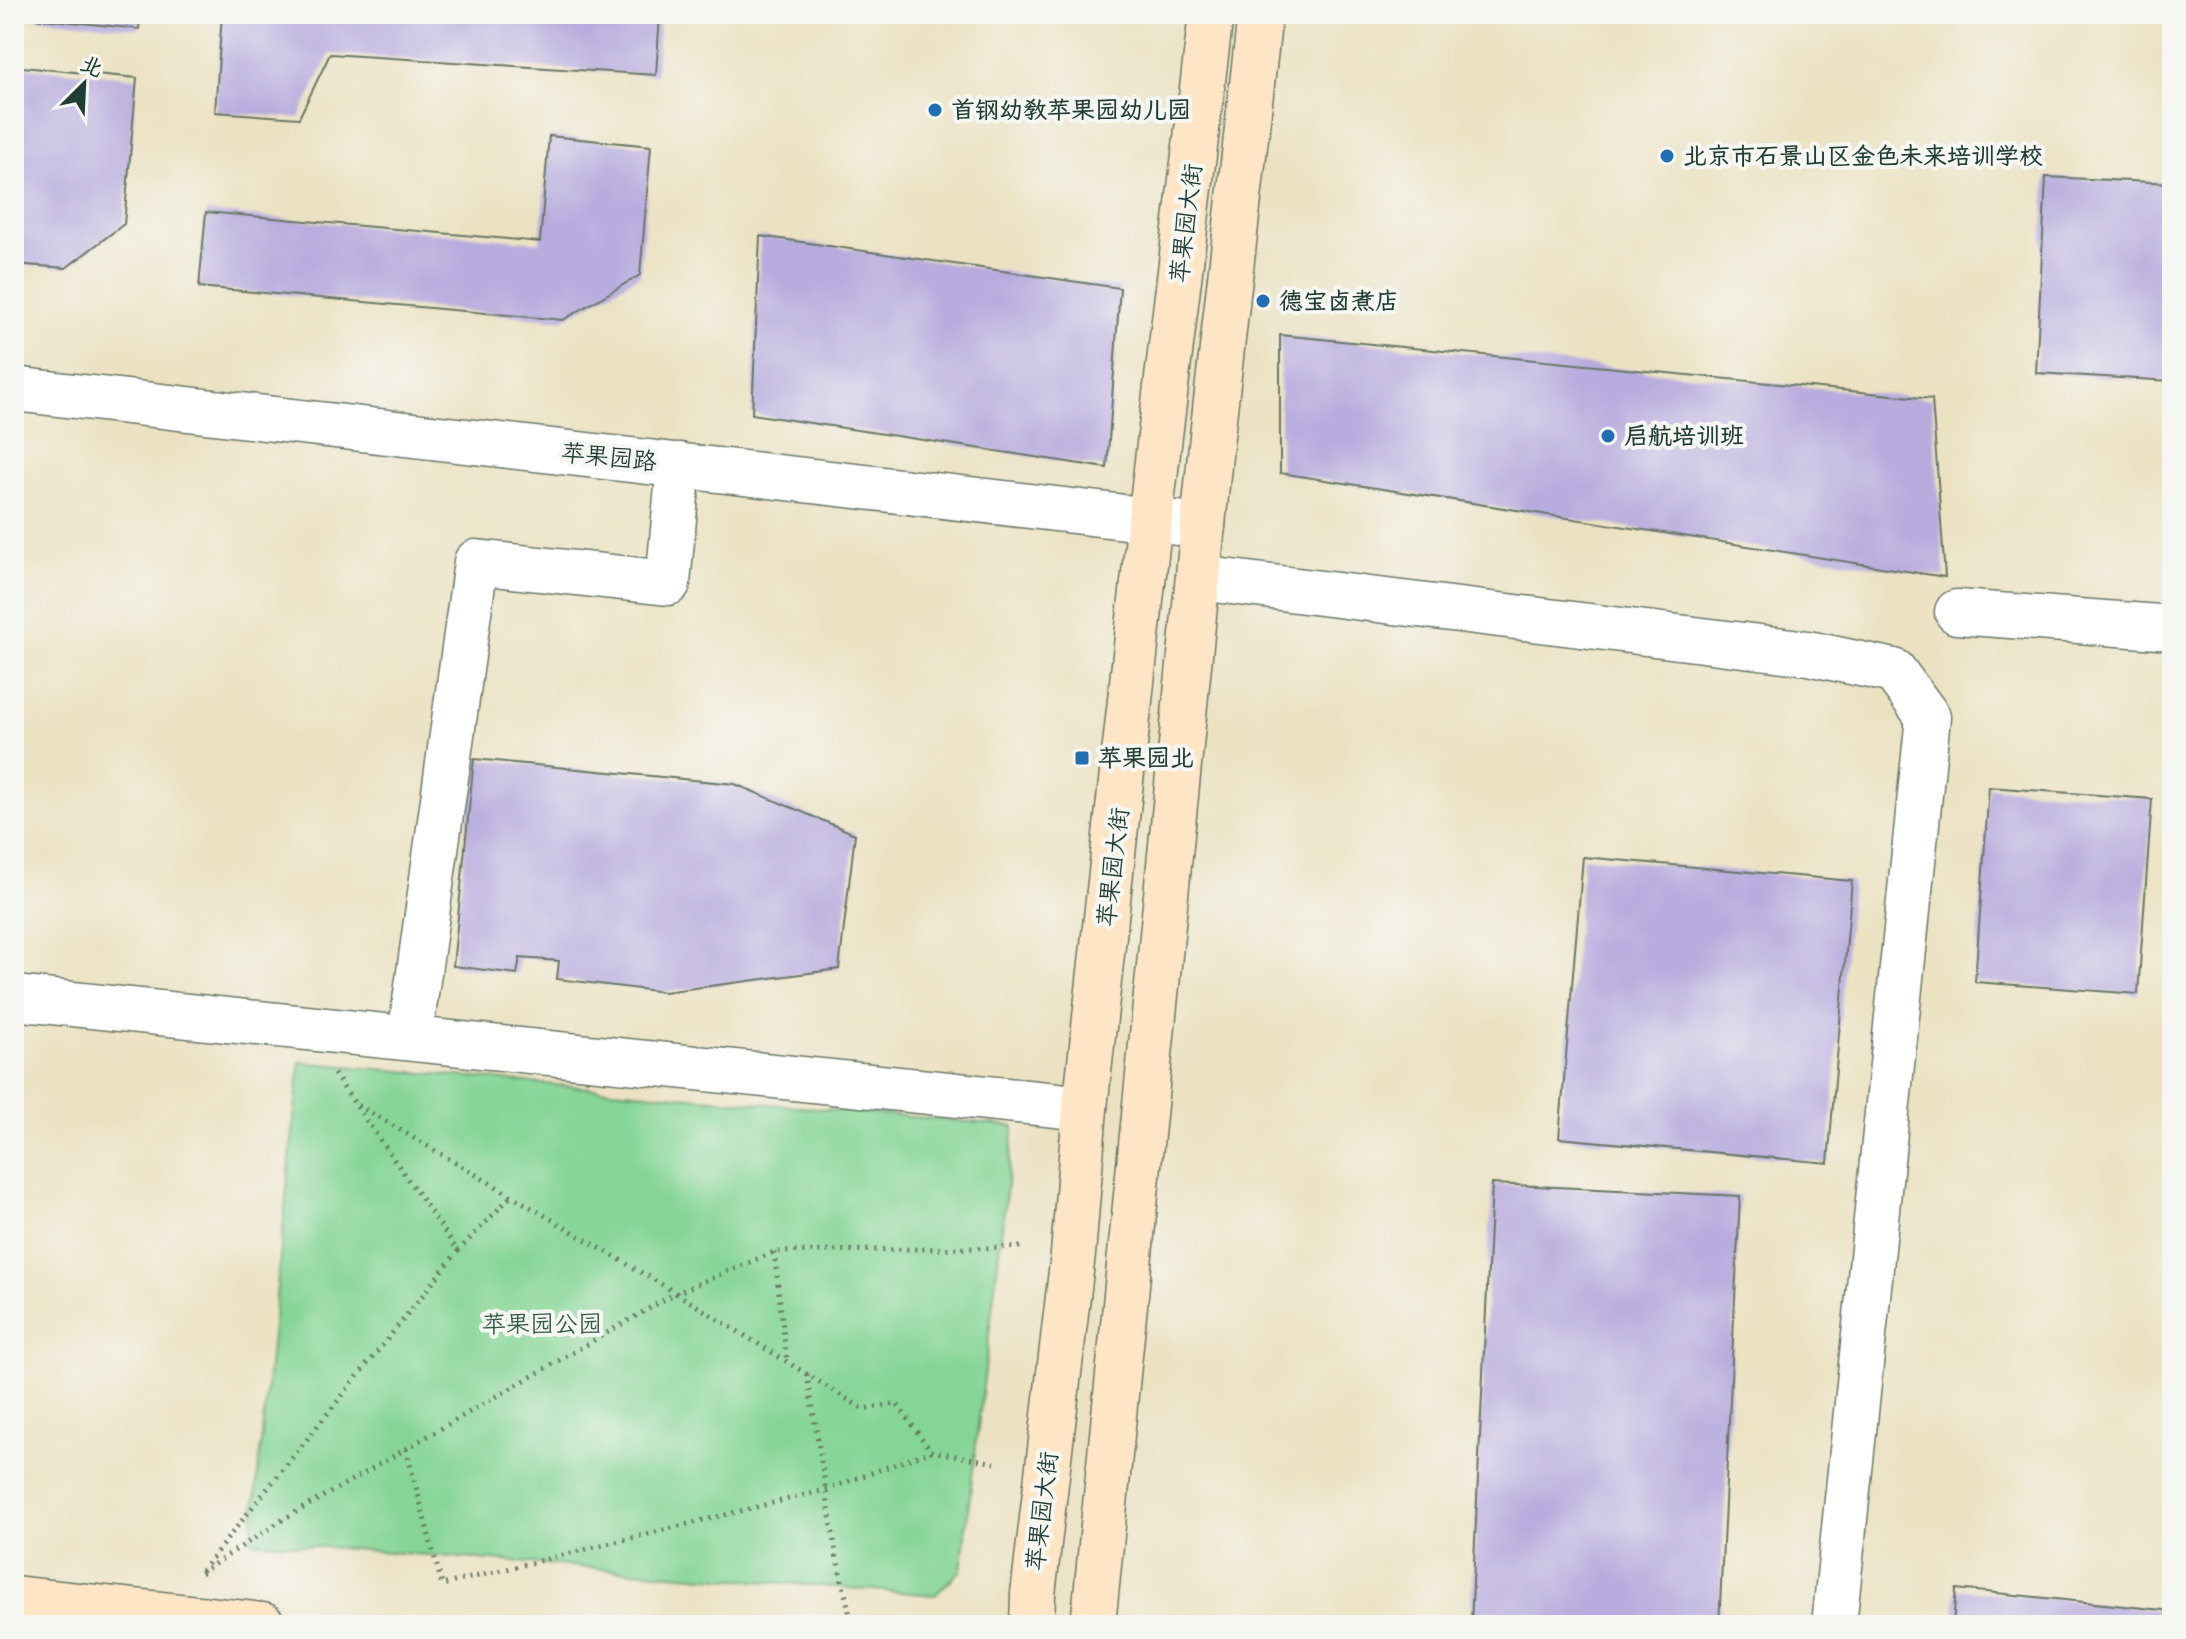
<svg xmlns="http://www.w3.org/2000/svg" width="2186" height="1639" viewBox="0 0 2186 1639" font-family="Sriracha,'LXGW WenKai TC',sans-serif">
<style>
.green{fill:#85d595;stroke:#528964;stroke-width:2}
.building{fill:#b8acde}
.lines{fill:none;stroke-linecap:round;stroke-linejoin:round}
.minor-casing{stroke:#677766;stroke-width:47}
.tertiary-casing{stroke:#677766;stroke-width:47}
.secondary-casing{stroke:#677766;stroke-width:47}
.path{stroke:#677766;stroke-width:5;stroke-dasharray:2 6;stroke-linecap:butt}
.minor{stroke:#fff;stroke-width:44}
.tertiary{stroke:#fff;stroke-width:44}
.secondary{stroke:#fde5c5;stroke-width:44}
.poi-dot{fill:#1f6fb2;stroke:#f6f6f2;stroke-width:3}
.labels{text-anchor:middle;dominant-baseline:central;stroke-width:8;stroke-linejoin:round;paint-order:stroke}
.poi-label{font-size:24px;font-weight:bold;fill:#1f3d34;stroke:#f6f6f2;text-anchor:start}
.street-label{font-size:24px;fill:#1f3d34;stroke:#f6f6f2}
.park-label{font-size:24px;fill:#335b47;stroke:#f6f6f2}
</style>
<rect width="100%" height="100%" fill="#f6f6f2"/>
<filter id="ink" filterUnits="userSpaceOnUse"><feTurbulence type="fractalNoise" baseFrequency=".0125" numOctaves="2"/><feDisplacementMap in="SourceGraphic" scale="16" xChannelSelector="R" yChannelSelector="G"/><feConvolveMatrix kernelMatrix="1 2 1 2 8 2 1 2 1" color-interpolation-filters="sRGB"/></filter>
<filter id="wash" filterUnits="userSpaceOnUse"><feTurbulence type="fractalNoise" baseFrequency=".006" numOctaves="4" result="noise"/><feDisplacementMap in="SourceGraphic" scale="32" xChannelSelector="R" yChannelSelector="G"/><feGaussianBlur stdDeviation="1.8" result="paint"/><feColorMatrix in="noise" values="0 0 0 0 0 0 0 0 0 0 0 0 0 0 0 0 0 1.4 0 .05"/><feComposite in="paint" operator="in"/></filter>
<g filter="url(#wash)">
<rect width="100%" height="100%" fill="#ece2c2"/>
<path class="green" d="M300 1062 1014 1126 961 1570 935 1595 251 1541Z"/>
<g id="blocks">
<g class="building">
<path d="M14 14H141L139 29 14 16Z"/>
<path d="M222 14H660L656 75 330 54 299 118 215 112Z"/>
<path d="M22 67 137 78 124 224 66 268 14 264V158Z"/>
<path d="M549 136 651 146 640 275 563 320 199 287 206 212 540 242Z"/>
<path d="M2046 177 2172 183V381L2036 373Z"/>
<path d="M760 236 1120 288 1107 468 752 414Z"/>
<path d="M1280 335 1932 399 1945 577 1280 473Z"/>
<path d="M474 759 735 784 855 834 839 969 664 992 557 979 559 961 520 958 517 974 453 966Z"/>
<path d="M1989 787 2152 799 2138 994 1975 982Z"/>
<path d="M1583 857 1852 881 1828 1163 1559 1138Z"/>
<path d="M1492 1184 1740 1196 1719 1625H1471Z"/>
<path d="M1956 1589 2172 1611V1625H1953Z"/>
</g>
</g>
</g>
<g filter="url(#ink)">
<use href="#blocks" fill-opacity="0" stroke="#677766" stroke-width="2"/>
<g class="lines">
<g class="minor-casing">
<g id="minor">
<path d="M1199 578 1808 653 1894 671 1928 717 1834 1625"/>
<path d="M1957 612 2172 628"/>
<path d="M14 998 1085 1108"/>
<path d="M410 1037 476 562 668 583 679 465"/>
</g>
</g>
<g class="tertiary-casing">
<path id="tertiary" d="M14 389 1203 526"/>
</g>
<g class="secondary-casing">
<g id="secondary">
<path d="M14 1598 263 1625"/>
<path d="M1032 1625 1033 1594 1073 1254 1085 1108 1150 519 1211 14"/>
<path d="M1093 1625 1211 445 1260 14"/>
</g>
</g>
<g class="path">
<path d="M334 1074 458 1251 199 1574 279 1522 676 1293 863 1409 897 1404 931 1451 995 1463"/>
<path d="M358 1105 676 1293 774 1252 1021 1247"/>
<path d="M458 1251 512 1195"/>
<path d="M774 1252 787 1362"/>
<path d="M807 1374 837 1559 850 1615"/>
<path d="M406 1449 442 1585 825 1490 931 1451"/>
</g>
<use href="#minor" class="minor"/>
<use href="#tertiary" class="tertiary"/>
<use href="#secondary" class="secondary"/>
</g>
</g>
<g class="poi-dot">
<circle cx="935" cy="110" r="8"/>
<circle cx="1667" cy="156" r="8"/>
<circle cx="1263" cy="301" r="8"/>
<circle cx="1608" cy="436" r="8"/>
<rect x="1074" y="750" width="16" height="16" rx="4"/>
</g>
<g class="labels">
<g class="poi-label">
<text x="951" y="110">首钢幼教苹果园幼儿园</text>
<text x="1683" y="156">北京市石景山区金色未来培训学校</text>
<text x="1279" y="301">德宝卤煮店</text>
<text x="1624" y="436">启航培训班</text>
<text x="1098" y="758">苹果园北</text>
</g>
<g class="street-label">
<text transform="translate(1186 223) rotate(-83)">苹果园大街</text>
<text transform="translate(609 457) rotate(6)">苹果园路</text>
<text transform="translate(1113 867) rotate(-83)">苹果园大街</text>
<text transform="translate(1042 1511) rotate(-83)">苹果园大街</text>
</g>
<g class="park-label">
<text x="542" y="1324">苹果园公园</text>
</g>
</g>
<rect width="2186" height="1639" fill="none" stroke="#f6f6f2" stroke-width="48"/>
<g transform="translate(84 84) rotate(24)" stroke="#f6f6f2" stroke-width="6" paint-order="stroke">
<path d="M0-6L14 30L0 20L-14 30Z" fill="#1f3d34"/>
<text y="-12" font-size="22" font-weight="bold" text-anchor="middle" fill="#1f3d34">北</text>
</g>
</svg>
